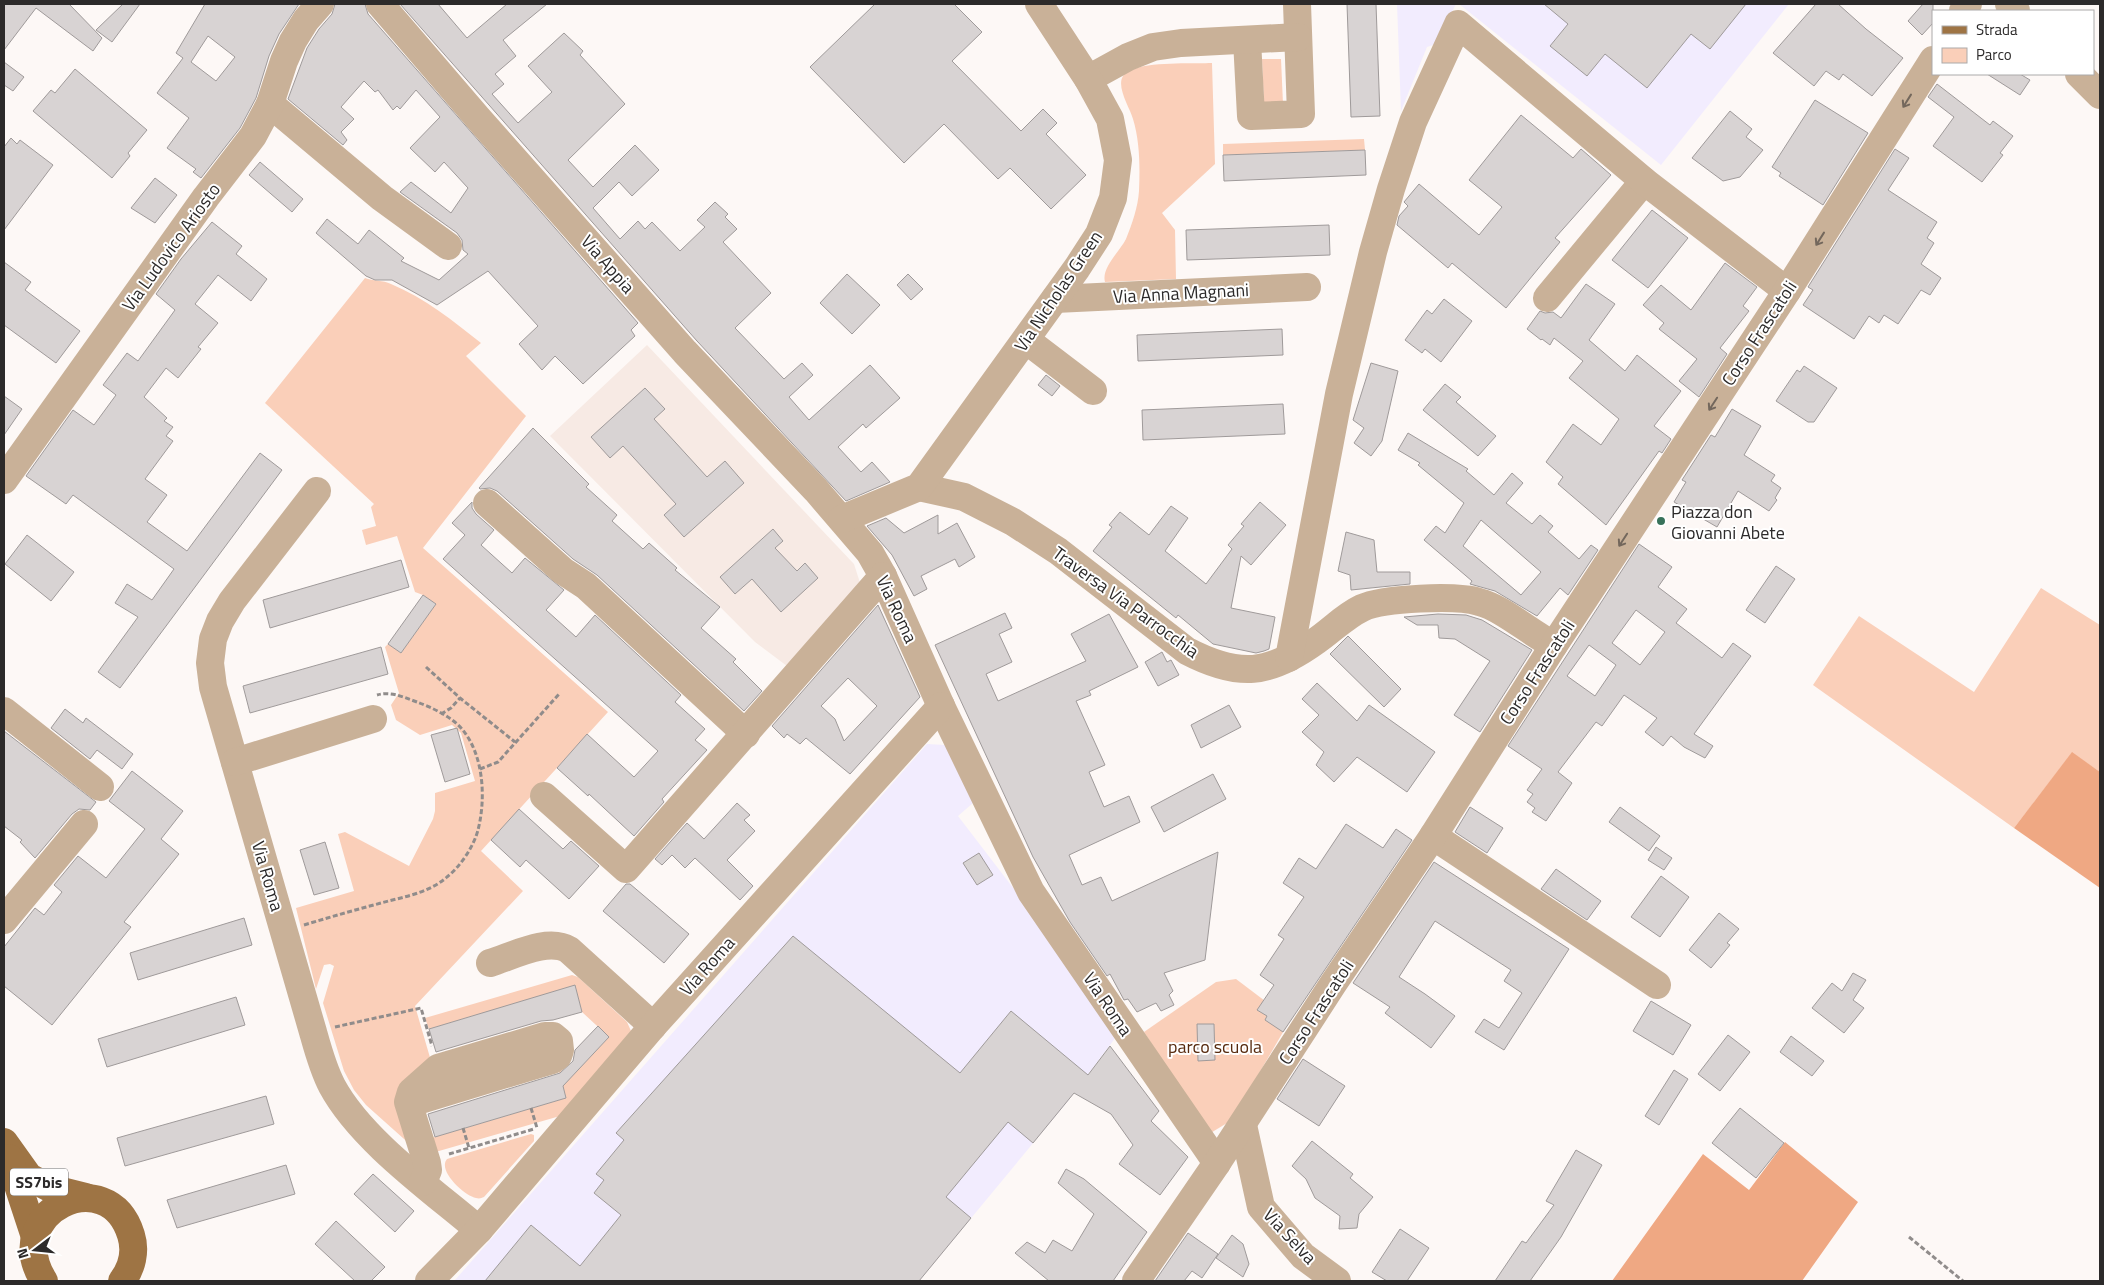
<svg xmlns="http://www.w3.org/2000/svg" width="2104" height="1285" viewBox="0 0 2104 1285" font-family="'Titillium Web',sans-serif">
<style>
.built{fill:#f7eae4}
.industrial{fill:#f2ecfe}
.green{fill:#facfb9}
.forest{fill:#efa883}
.building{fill:#d8d3d3;stroke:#9f9a9a;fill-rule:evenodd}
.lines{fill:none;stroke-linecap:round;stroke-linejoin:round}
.path{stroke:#908c8b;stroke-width:3;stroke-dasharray:5 2.5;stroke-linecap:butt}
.minor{stroke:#c9b198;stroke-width:28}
.major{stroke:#9e7444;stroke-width:28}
.oneway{stroke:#73675c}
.poi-dot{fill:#38725a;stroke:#fff;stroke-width:2}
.labels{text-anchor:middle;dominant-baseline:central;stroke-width:4;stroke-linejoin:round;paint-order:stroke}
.shield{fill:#fff;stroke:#6b6a6a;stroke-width:1}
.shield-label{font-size:16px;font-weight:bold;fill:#2c2a2a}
.street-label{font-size:18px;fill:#2c2a2a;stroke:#fff}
.poi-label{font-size:18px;fill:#2c2a2a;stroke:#fff;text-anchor:start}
.park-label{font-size:18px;fill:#572a0e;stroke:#fff}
</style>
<rect width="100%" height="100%" fill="#fdf8f6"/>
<path class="built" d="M647 345 854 564 862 589 787 666 755 642 550 436Z"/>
<g class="industrial">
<path d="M1397 4H1456L1436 44 1427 47 1401 111Z"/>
<path d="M1459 4H1789L1661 165Z"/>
<path d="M927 744 945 745 973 803 958 816 1024 902 1116 1037 1068 1101 919 1281H456L455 1280Z"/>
</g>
<g class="green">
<path d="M1262 59H1281L1283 104 1264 105Z"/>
<path d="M1212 63 1215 164 1162 213 1175 230 1176 279 1105 282C1101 268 1120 251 1126 239 1132 224 1138 207 1139 191 1140 168 1140 142 1133 119 1130 108 1116 87 1123 76 1133 60 1194 64 1212 63Z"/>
<path d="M1364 139 1365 150 1223 155V144Z"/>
<path d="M365 278C373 281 383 280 391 284 425 298 453 321 481 343L466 356 526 416 423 548 608 712 481 851 523 891 415 1006 431 1061 413 1147 366 1105 354 1090 344 1071 323 1003 334 966 330 964 324 965 316 989 296 908 354 891 338 834 345 832 409 866 433 819 435 811V793L475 781 461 733 452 725 420 735 396 720 391 705 399 693 385 647 388 644 401 653 436 604 423 595 415 592 397 536 366 545 362 530 376 526 371 507 374 504 265 403Z"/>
<path d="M2041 588 2100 625V772L2072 753 2014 828 1813 685 1859 616 1974 692Z"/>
<path d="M572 975 578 977 627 1022 631 1031 629 1034 560 1116 432 1153 428 1139 566 1098 558 1069 573 1075 609 1037 582 1012 575 986 429 1029 425 1018Z"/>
<path d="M1236 979 1290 1020 1232 1120 1209 1134 1144 1032 1216 982Z"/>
<path d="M531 1134 534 1135V1141L484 1197C481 1198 480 1199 476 1198 465 1196 437 1171 447 1159Z"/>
</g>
<g class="forest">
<path d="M2072 752 2100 772V888L2014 828Z"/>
<path d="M1785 1142 1858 1202 1802 1281H1612L1703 1154 1749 1190Z"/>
</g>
<g class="building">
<path d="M4 4H69L102 38 93 51 36 8 4 50Z"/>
<path d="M123 4H140L112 42 96 30Z"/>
<path d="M205 4H299L279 34 269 56 256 98 240 128 201 178 193 172 196 169 167 148 189 118 157 93 183 58 176 53ZM208 36 235 57 216 81 191 62Z"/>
<path d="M335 4H365L368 14 638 323 631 330 635 336 583 384 555 356 542 370 519 344 538 326 488 271 437 305 392 280H375L366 276 316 233 327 219 358 244 369 230 404 258 401 261 439 280 468 254 463 250 462 240 457 233 400 192 411 182 451 213 468 188 444 162 435 172 410 148 440 117 416 90 400 109 397 106 393 110 378 90 375 92 364 81 341 107 354 119 341 132 347 140 343 145 288 99 307 48 319 29 332 14Z"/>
<path d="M400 4H438L467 38 507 4H547L503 40 516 56 495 74 504 84 492 94 518 123 552 92 528 66 564 33 583 51 580 55 625 104 568 160 593 187 635 145 659 170 632 196 619 182 593 208 620 239 638 221 645 229 652 222 680 251 705 227 697 220 715 202 728 214 725 217 737 229 723 242 771 293 735 328 784 379 802 363 813 375 789 397 809 420 870 365 900 398 866 428 863 424 838 447 861 472 872 462 890 482 846 501 697 341Z"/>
<path d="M875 4H954L982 32 952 61 1021 131 1043 109 1057 123 1046 134 1086 175 1051 209 1010 168 998 179 944 124 904 163 810 67Z"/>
<path d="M1347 4H1376L1380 116 1351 117Z"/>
<path d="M1544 4H1746L1710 49 1691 34 1647 88 1605 54 1587 76 1550 46 1568 24Z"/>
<path d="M1816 4H1838L1866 29 1903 58 1872 96 1843 74 1839 80 1826 71 1814 86 1773 53Z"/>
<path d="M1923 4H1933V23L1922 35 1908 21Z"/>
<path d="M4 62 24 77 13 91 4 85Z"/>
<path d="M75 69 147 130 128 153 130 156 112 178 33 111 51 90 55 93Z"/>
<path d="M1987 74H2020L2030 80 2020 95Z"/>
<path d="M1937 84 1990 125 1993 121 2013 136 2000 153 2003 155 1982 182 1933 146 1954 117 1928 97Z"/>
<path d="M1815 100 1868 133 1823 205 1779 176 1781 173 1772 167Z"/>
<path d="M1730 111 1752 129 1746 137 1763 150 1740 177 1723 181 1692 158Z"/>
<path d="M1521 115 1573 158 1581 149 1611 175 1555 238 1560 242 1506 308 1452 263 1448 268 1397 225 1399 216 1408 206 1404 202 1419 184 1479 235 1502 207 1469 180Z"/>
<path d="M11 138 17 144 20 140 53 165 4 230V147Z"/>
<path d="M1895 149 1909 158 1888 190 1937 222 1927 238 1934 243 1921 264 1941 278 1930 295 1921 290 1898 324 1884 315 1879 323 1869 316 1854 339 1803 305 1813 290 1808 287Z"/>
<path d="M1365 150 1366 175 1224 181 1223 155Z"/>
<path d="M260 162 303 199 292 212 249 175Z"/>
<path d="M155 178 177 195 155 223 131 208Z"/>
<path d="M1652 210 1688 238 1648 288 1612 260Z"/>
<path d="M212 222 242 246 236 254 267 279 251 301 218 275 195 304 218 323 198 347 201 349 178 378 166 368 144 397 167 418 164 421 173 427 166 436 173 441 145 479 167 495 147 522 187 551 260 453 282 470 120 688 98 672 138 617 115 603 127 584 152 600 174 569 73 495 66 504 26 476 73 410 94 425 116 395 103 385 127 353 138 361 175 310 156 294 181 259Z"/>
<path d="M1329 225 1330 255 1187 260 1186 230Z"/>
<path d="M4 262 31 282 25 290 80 331 56 363 4 325Z"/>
<path d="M1725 263 1757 287 1743 306 1749 311 1720 348 1727 354 1699 397 1679 381 1697 359 1659 329 1664 323 1643 305 1661 285 1691 310Z"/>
<path d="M847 274 880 305 852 334 820 303Z"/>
<path d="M908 274 923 289 911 300 897 285Z"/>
<path d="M1586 284 1615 304 1589 340 1625 371 1637 355 1681 391 1654 426 1671 439 1662 453 1659 451 1606 525 1558 484 1563 477 1546 462 1573 424 1601 445 1619 419 1569 378 1583 361 1554 338 1550 345 1542 339 1541 340 1527 329 1540 311 1545 313 1553 312 1561 318Z"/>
<path d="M1444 299 1472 321 1441 362 1425 349 1422 353 1405 340 1427 310 1432 314Z"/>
<path d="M1282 329 1283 355 1138 361 1137 335Z"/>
<path d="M1371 363 1398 371 1382 441 1371 456 1354 443 1364 428 1353 420Z"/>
<path d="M1804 366 1837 388 1814 422H1808L1776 401 1797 370 1800 372Z"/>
<path d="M1046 375 1060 386 1052 396 1038 385Z"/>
<path d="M1445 384 1461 397 1456 402 1496 436 1478 456 1423 410Z"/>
<path d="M645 388 665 409 654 419 707 477 725 461 744 483 684 537 664 515 676 504 623 446 610 458 591 437Z"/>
<path d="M4 396 22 409 4 435Z"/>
<path d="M1283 404 1285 434 1143 440 1142 410Z"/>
<path d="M1732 409 1761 426 1744 455 1775 475 1771 481 1781 488 1775 498 1777 500 1769 511 1738 491 1717 527 1674 502 1686 482 1682 480 1711 435 1715 437Z"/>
<path d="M533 428 589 484 586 487 617 515 612 521 643 549 649 543 677 568 675 570 720 607 701 628 736 659 733 662 762 691 744 711 597 575 573 559 497 491 490 488 480 489 479 488Z"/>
<path d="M1408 433 1468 469 1466 471 1494 495 1512 473 1523 483 1506 503 1532 524 1540 515 1553 526 1548 532 1579 559 1591 545 1598 550 1568 595 1560 588 1537 616 1495 591 1470 584 1472 581 1424 540 1436 526 1445 533 1464 503 1418 465 1420 463 1398 450ZM1481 520 1541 572 1521 595 1463 546Z"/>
<path d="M472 502V508L476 514 494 530 481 545 512 573 525 558 564 590 546 610 576 637 595 615 681 695 675 702 705 729 695 740 707 750 662 799 664 802 634 836 589 794 588 796 557 768 587 734 634 777 658 751 443 559 465 535 452 523Z"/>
<path d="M1260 502 1286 525 1251 565 1241 556 1231 608 1275 617 1269 649 1264 651 1256 653 1213 644 1178 615 1176 618 1093 551 1112 527 1109 525 1120 512 1149 535 1171 506 1188 518 1165 551 1206 584 1232 549 1228 545 1244 526 1241 524Z"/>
<path d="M938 515V534L957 523 975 557 959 567 955 559 921 576 927 589 914 596 892 555 867 526 886 518 904 533Z"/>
<path d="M773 529 783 541 775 548 797 571 805 563 818 578 781 612 752 579 735 594 720 577Z"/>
<path d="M1346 532 1374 540 1377 572H1410V584L1351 590 1350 575 1338 571Z"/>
<path d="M27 535 74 572 51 601 5 564Z"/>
<path d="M1639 544 1672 567 1658 587 1687 609 1676 623 1722 658 1733 643 1751 656 1694 734 1713 746 1705 758 1684 747 1671 736 1663 746 1645 732 1657 718 1624 695 1602 726 1596 722 1558 772 1572 783 1546 821 1532 812 1535 808 1527 802 1533 794 1527 790 1542 769 1508 746ZM1636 610 1665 632 1640 665 1612 643ZM1589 645 1616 665 1595 696 1567 676Z"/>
<path d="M401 560 409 587 270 628 263 600Z"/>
<path d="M1776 566 1795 579 1765 623 1746 610Z"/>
<path d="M423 595 436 604 401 653 388 644Z"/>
<path d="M878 605 920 697 850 774 806 738 800 744 787 734 784 738 772 726ZM848 678 877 706 844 741 835 719 821 706Z"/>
<path d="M1005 613 1012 628 999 634 1012 662 986 674 998 701 1086 661 1071 634 1109 614 1138 667 1089 691 1091 695 1076 701 1105 765 1089 772 1104 807 1129 796 1140 822 1069 855 1082 885 1101 877 1112 901 1218 852 1205 960 1164 973 1173 991 1169 995 1174 1005 1161 1011 1156 1003 1137 1012 1128 999 1124 1000 1110 974 1107 976 1070 922 1033 857 935 645Z"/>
<path d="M1438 614 1466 615 1482 620 1532 650 1480 732 1454 715 1490 661 1455 639 1439 638 1438 625H1417L1404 617Z"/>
<path d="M1348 636 1401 689 1384 707 1330 654Z"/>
<path d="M381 647 388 674 250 713 243 686Z"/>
<path d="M1162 652 1167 662 1171 660 1179 675 1158 686 1145 662Z"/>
<path d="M1317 683 1357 721 1369 705 1435 752 1407 792 1357 757 1334 782 1316 765 1324 752 1302 732 1319 715 1302 699Z"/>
<path d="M1229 705 1241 727 1201 748 1191 725Z"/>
<path d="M65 709 83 723 86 718 133 754 122 769 97 750 90 759 51 728Z"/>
<path d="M457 728 470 774 445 782 431 735Z"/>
<path d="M4 731 96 802 90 810 79 809 72 814 35 858 20 842 22 840 4 826Z"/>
<path d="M132 771 183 811 161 839 179 854 124 922 131 927 52 1025 4 986V947L35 908 44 915 62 892 54 885 78 856 106 878 145 829 109 801Z"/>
<path d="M1213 774 1226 799 1164 832 1151 807Z"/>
<path d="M737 803 750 815 744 820 755 831 727 860 753 886 740 900 695 858 685 868 672 855 662 865 655 859 687 823 704 839Z"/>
<path d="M1470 807 1503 828 1487 853 1455 832Z"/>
<path d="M1620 807 1660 836 1649 851 1609 822Z"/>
<path d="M519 809 563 849 571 841 599 866 569 899 526 860 520 867 491 840Z"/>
<path d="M1346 824 1383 848 1396 829 1412 840 1283 1032 1265 1020 1267 1016 1257 1010 1274 985 1260 975 1284 939 1278 935 1304 897 1283 883 1299 858 1316 869Z"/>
<path d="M325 842 339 888 314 895 300 850Z"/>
<path d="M1656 847 1672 858 1664 870 1648 860Z"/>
<path d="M979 853 993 875 977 885 963 863Z"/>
<path d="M1434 862 1569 949 1504 1050 1475 1032 1484 1019 1499 1028 1522 993 1504 981 1511 970 1435 921 1399 977 1425 994 1455 1016 1431 1048 1385 1013 1390 1007 1353 983Z"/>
<path d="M1556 869 1601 901 1587 920 1541 889Z"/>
<path d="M1661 876 1689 897 1660 937 1631 917Z"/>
<path d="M626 884H630L689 934 664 963 603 911Z"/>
<path d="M1719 913 1739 929 1727 943 1730 945 1711 968 1689 950Z"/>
<path d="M244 918 252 945 138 980 130 953Z"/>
<path d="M793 936 960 1073 1011 1011 1088 1075 1110 1046 1159 1111 1151 1121 1188 1157 1160 1195 1119 1164 1133 1145 1111 1114 1074 1093 1033 1143 1008 1122 946 1197 971 1218 919 1281H485L531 1225 580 1266 621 1215 594 1193 604 1180 596 1174 624 1140 616 1133Z"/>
<path d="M1853 973 1866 980 1853 1000 1864 1008 1844 1033 1812 1008 1832 983 1842 991Z"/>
<path d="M575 985 582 1012 553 1020 541 1021 436 1052 429 1029Z"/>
<path d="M236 997 245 1025 107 1067 98 1039Z"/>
<path d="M1651 1001 1691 1025 1673 1055 1633 1031Z"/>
<path d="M1197 1024H1214L1215 1060 1198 1061Z"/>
<path d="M598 1026 609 1037 563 1086 566 1098 435 1137 428 1114 560 1073 573 1061 575 1050Z"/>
<path d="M1728 1035 1750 1052 1720 1091 1698 1074Z"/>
<path d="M1791 1036 1824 1061 1812 1076 1780 1052Z"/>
<path d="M1303 1059 1345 1086 1319 1126 1277 1099Z"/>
<path d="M1674 1070 1688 1079 1659 1125 1645 1116Z"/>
<path d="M266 1096 274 1124 125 1166 117 1138Z"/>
<path d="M1740 1108 1784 1143 1756 1178 1712 1143Z"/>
<path d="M1312 1141 1353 1174 1350 1178 1373 1197 1359 1214 1357 1228 1339 1229 1340 1216 1315 1198 1306 1179 1292 1166Z"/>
<path d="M1576 1150 1602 1165 1561 1237 1530 1281H1495L1522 1241 1526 1243 1554 1205 1546 1201Z"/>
<path d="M286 1165 295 1194 177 1228 167 1200Z"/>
<path d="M1066 1169 1084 1179 1147 1232 1113 1281H1049L1015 1253 1027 1242 1045 1253 1053 1240 1072 1251 1094 1214 1058 1183Z"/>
<path d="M373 1174 414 1211 395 1232 354 1194Z"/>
<path d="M336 1221 385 1267 371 1281H355L315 1244Z"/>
<path d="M1400 1229 1429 1248 1407 1281H1387L1372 1272Z"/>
<path d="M1188 1233 1218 1254 1202 1278 1192 1271 1184 1281H1155Z"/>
<path d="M1232 1235 1243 1244 1249 1264 1243 1277 1216 1258Z"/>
</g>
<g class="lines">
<g class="path">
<path d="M426 667 460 698 515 742"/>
<path d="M441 714 451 708 460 698"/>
<path d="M480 769 498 762 560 693"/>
<path d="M304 925C330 917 355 910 381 903 403 897 429 893 447 877 460 867 474 846 478 830 486 799 484 755 462 729 452 717 431 707 417 702 403 697 391 691 377 695"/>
<path d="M335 1027 421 1008 432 1046"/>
<path d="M531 1108 537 1128"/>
<path d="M463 1128 469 1148"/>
<path d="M449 1154 534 1129"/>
<path d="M1909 1237 1963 1281"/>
</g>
<g class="minor">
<path d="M380 4 477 117 685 352 816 490 870 553 883 576 941 706 1031 892 1217 1163"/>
<path d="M2009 4 2016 11"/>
<path d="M1963 11 1968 4"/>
<path d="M1247 40 1251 116 1301 114 1297 4"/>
<path d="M2079 74 2100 95"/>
<path d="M1088 79 1128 57 1153 47 1181 43 1298 37"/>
<path d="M270 104 382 198 448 246"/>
<path d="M1547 298 1644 181"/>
<path d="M1055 299 1307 287"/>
<path d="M1026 340 1093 391"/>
<path d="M4 480 206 197 253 136 270 104 284 61 293 41 306 20 320 4"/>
<path d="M919 487 964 497 1013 522 1058 551 1187 651C1239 678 1269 675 1316 641 1332 630 1345 616 1362 608 1383 598 1457 595 1479 602 1503 608 1530 633 1554 645"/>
<path d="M317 491 232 601 220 621 213 639 210 663 213 687 313 1032C318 1050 323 1069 332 1086 361 1140 432 1190 479 1230"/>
<path d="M487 503 563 571 586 586 746 734"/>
<path d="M842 519 919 487 1077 268 1099 234 1113 198 1118 160 1110 119 1088 79 1039 4"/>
<path d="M1289 658 1339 394 1373 252 1391 189 1413 122 1458 24 1644 181 1787 291"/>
<path d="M4 711 100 787"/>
<path d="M235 762 373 719"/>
<path d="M544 796 626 869 883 576"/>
<path d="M1433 836 1657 985"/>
<path d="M4 920 84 824"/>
<path d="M490 963C513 956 548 937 569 950L653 1026"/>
<path d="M411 1111 414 1104 420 1100 552 1060 558 1056 560 1050 559 1041 553 1036H545L438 1068 411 1092 408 1102 427 1163 428 1170 423 1182"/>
<path d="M1243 1125 1261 1207 1303 1256 1337 1281"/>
<path d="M429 1281 479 1230 653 1026 941 706"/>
<path d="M1136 1281 1217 1163 1333 984 1433 836 1554 645 1787 291 1933 60"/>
</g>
<g class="major">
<path d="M4 1142 29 1177 50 1188 86 1197"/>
<path d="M9 1158 34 1234"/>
<path d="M44 1281C0 1212 108 1160 131 1235 136 1251 132 1268 122 1281"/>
</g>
</g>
<defs><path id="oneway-shaft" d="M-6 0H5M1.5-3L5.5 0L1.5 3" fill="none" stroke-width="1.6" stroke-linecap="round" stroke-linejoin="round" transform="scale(1.25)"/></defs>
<g class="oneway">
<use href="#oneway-shaft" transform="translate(1907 101) rotate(122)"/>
<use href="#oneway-shaft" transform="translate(1820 239) rotate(122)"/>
<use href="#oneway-shaft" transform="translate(1713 404) rotate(123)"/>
<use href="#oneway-shaft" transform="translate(1623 540) rotate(123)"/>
</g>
<circle class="poi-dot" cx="1661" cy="521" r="5"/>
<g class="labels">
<rect class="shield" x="10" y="1168.5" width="58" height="27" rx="4"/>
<g class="shield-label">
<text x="39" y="1182">SS7bis</text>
</g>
<g class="street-label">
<text transform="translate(171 247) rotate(-54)">Via Ludovico Ariosto</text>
<text transform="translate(608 264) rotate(49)">Via Appia</text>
<text transform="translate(1058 291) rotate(-56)">Via Nicholas Green</text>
<text transform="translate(1181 293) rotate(-3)">Via Anna Magnani</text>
<text transform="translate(1759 333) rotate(-57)">Corso Frascatoli</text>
<text transform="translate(1126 602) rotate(36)">Traversa Via Parrocchia</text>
<text transform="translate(897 609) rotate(65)">Via Roma</text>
<text transform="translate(1537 672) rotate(-57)">Corso Frascatoli</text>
<text transform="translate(268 876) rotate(74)">Via Roma</text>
<text transform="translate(707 966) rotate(-48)">Via Roma</text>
<text transform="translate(1108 1004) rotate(56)">Via Roma</text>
<text transform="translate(1316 1012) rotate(-57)">Corso Frascatoli</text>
<text transform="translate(1290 1236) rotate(47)">Via Selva</text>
</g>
<g class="poi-label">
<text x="1671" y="511">Piazza don<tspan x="1671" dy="21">Giovanni Abete</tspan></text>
</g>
<g class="park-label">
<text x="1215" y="1046">parco scuola</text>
</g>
</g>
<rect width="2104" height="1285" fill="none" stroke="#2c2a2a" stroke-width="10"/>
<rect x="1932" y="10" width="162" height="65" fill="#ffffff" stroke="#abaaaa"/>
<rect x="1942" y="26" width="25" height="8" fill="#9e7444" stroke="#abaaaa"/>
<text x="1976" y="35" font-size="15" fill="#2c2a2a">Strada</text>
<rect x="1942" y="48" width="25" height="15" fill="#facfb9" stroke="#abaaaa"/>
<text x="1976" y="60" font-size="15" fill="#2c2a2a">Parco</text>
<g transform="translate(35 1250) rotate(254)" stroke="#ffffff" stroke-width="4" paint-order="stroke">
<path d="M0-4L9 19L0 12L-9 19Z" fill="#2c2a2a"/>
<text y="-8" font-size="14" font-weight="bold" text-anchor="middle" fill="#2c2a2a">N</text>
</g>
</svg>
